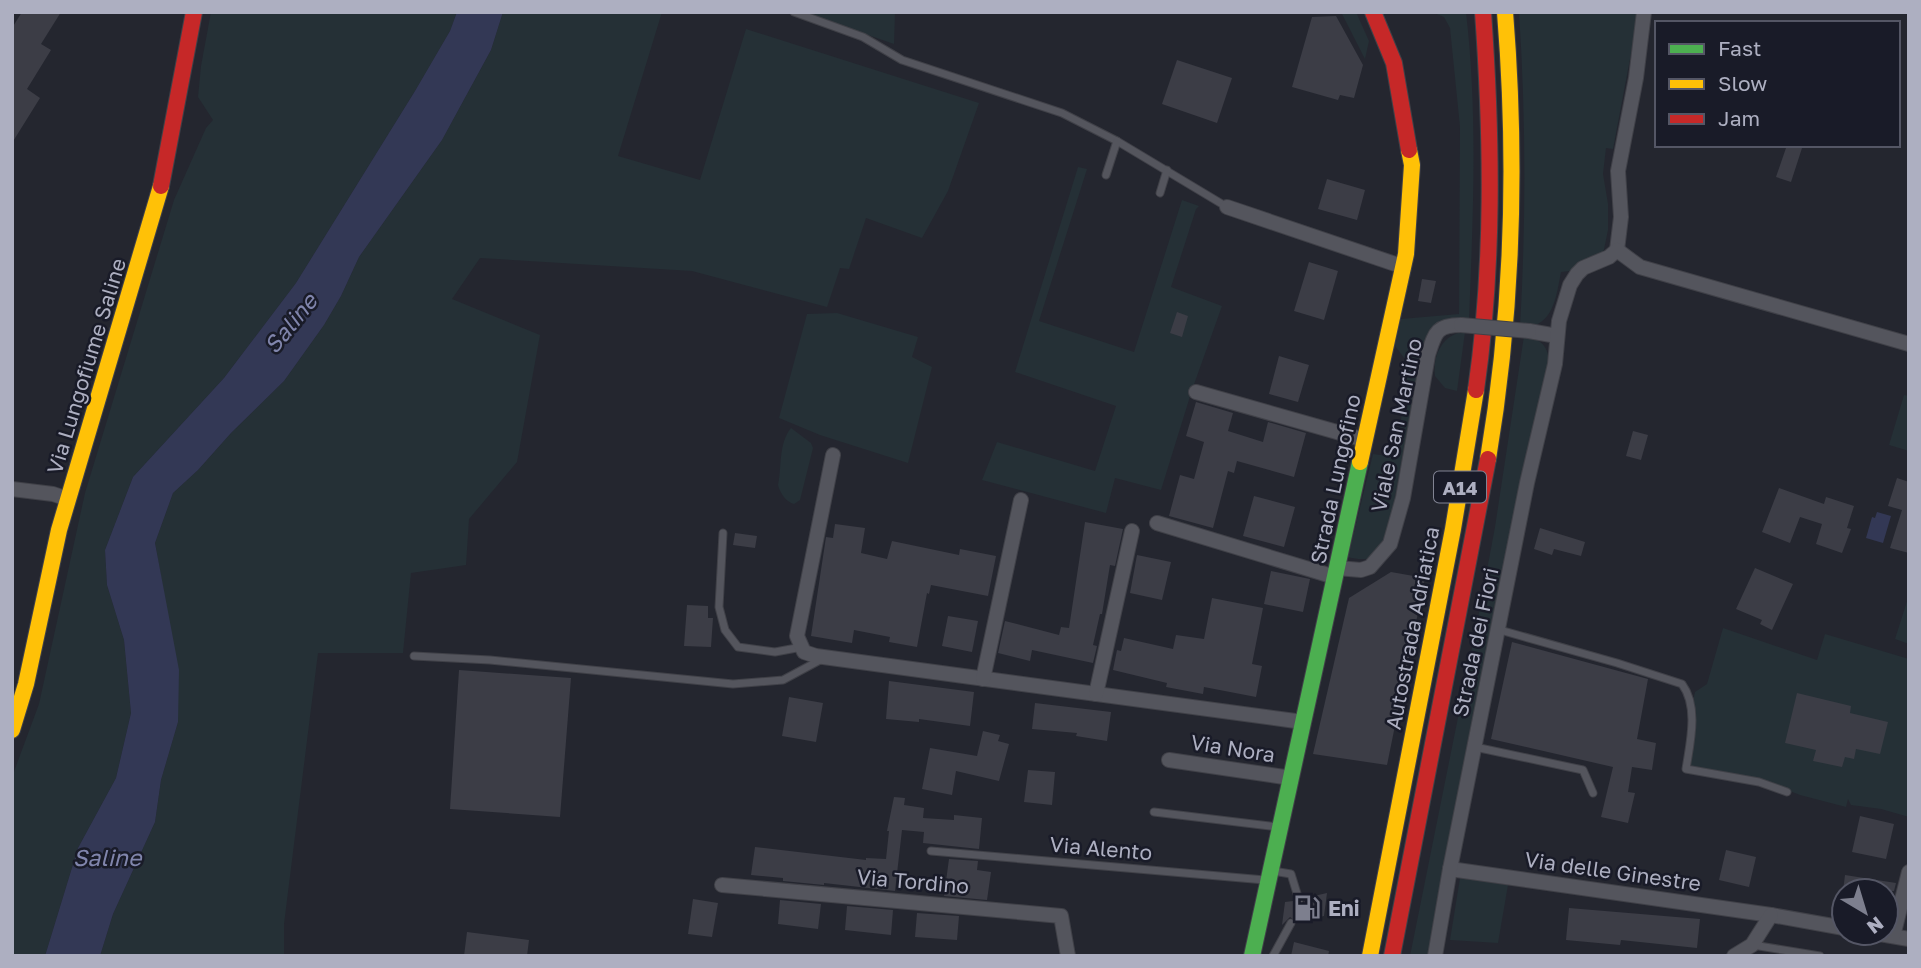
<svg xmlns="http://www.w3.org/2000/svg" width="1921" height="968" viewBox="0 0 1921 968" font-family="'Golos Text',sans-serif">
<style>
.green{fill:#253036}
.water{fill:#333855}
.building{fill:#3c3d46}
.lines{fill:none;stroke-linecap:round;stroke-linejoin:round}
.lane-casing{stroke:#404148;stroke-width:9}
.street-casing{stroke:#404148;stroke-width:16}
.fast-casing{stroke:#404148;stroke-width:18}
.slow-casing{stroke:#404148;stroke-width:18}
.jam-casing{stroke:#404148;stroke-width:18}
.lane{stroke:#54555d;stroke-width:7}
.street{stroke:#54555d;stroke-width:14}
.fast{stroke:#4caf50;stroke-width:16}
.slow{stroke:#ffc107;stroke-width:16}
.jam{stroke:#c62828;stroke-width:16}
.street-bridge-casing{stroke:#404148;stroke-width:16;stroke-linecap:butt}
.street-bridge{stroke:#54555d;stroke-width:14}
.labels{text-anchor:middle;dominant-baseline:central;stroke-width:5;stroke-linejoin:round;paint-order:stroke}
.shield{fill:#191b28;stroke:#818393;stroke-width:2}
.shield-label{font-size:19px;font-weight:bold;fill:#adafc1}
.street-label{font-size:21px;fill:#adafc1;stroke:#191b28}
.poi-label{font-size:21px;font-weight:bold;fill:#adafc1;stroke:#191b28;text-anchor:start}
.water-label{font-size:23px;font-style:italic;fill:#8085ac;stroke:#191b28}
</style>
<rect width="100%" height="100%" fill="#24262f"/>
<g class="green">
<path d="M211 12H457L450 31 415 91 296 283 224 378 133 477 105 550 107 585 124 640 131 713 116 778 78 848 45 956H12V777L39 704 85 493 174 200 206 128 213 120 198 97 201 66Z"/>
<path d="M503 12H662L618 156 700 180 746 29 979 103 948 191 922 238 866 218 849 269 840 268 827 307 692 271 480 258 452 299 540 335 517 462 469 519 466 565 411 573 403 653H318L284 924V956H100L113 914 155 822 161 780 178 722 166 605 155 543 173 493 198 470 231 433 284 381 324 325 341 296 359 257 442 140 491 50Z"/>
<path d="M802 12H895L894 44Z"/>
<path d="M1341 12H1356L1369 41 1365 59Z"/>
<path d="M1432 12H1466C1478 115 1473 217 1469 320L1430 335 1422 348 1390 525C1383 549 1378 565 1348 557L1373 454 1388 456 1396 447 1407 386 1405 359 1395 346 1401 319 1459 314 1460 127 1450 28 1444 17Z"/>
<path d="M1519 12H1636V27L1613 149 1606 148 1603 174 1608 204V230L1603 254 1569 271 1561 272C1556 298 1553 329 1520 327 1526 222 1526 118 1519 12Z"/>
<path d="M1078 167 1087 169 1039 321 1134 352 1182 200 1199 206 1196 209 1171 287 1222 306 1192 390 1161 490 1115 478 1106 513 982 480 997 442 1095 471 1116 406 1015 372Z"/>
<path d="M837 313 918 337 912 357 932 367 908 463 820 435 779 418 807 314Z"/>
<path d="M1465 332 1457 391 1445 388 1435 376C1432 356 1443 333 1465 332Z"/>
<path d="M1524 336C1544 339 1549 349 1550 368L1431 956H1410L1478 618 1495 527Z"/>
<path d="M1904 395 1909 396V451L1889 445Z"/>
<path d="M791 428 811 443 813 448 800 500 794 504C786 502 780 493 778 485 782 468 778 444 791 428Z"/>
<path d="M1909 595V644L1895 639Z"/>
<path d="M1723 628 1817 660 1825 634 1909 659V817L1881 809 1851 805 1848 799 1846 807 1800 795 1765 781 1690 768 1695 725 1692 705 1695 692 1707 684Z"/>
<path d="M1460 878 1508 885 1498 943 1450 940Z"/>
</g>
<g class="water">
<path d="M457 12H503L491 50 442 140 359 257 341 296 324 325 284 381 231 433 198 470 173 493 155 543 179 670 178 722 161 780 155 822 113 914 100 956H45L78 848 116 778 131 713 124 640 107 585 105 550 133 477 224 378 296 283 415 91 450 31Z"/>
<path d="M1877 512 1891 516 1883 543 1866 538 1872 517 1875 518Z"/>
</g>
<g class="building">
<path d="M22 12H61L41 44 51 50 27 89 40 98 12 143V28Z"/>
<path d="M1336 16 1363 65 1354 98 1340 95 1338 100 1292 87 1312 17Z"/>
<path d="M1177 60 1232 78 1217 123 1162 104Z"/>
<path d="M1787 145H1803L1791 182 1776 177Z"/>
<path d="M1327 179 1365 190 1357 220 1318 209Z"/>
<path d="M1309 262 1338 271 1324 320 1294 311Z"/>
<path d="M1422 279 1436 281 1431 303 1418 301Z"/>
<path d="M1177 312 1188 316 1182 337 1170 333Z"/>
<path d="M1279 356 1309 365 1298 402 1269 394Z"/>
<path d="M1196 402 1233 413 1228 431 1263 442 1268 422 1306 433 1294 477 1237 461 1234 473 1228 471 1213 528 1169 516 1180 475 1194 479 1204 442 1186 436Z"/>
<path d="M1633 431 1648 435 1641 460 1626 456Z"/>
<path d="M1897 478 1909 482V553L1890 548 1902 510 1888 506Z"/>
<path d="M1779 488 1824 504 1826 497 1854 506 1847 528 1851 529 1842 553 1816 544 1822 524 1800 517 1790 543 1762 532Z"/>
<path d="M1254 496 1295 507 1284 547 1243 536Z"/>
<path d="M1085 522 1123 529 1115 566 1110 565 1102 614H1100L1093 645 1097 646 1093 663 1032 650 1030 661 998 653 1005 621 1059 635 1061 627 1069 628Z"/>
<path d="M835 524 865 528 861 553 887 559 892 541 959 555 960 549 996 556 988 596 931 585 929 594 927 593 917 647 889 642 890 637 854 630 852 643 811 636 826 537 833 538Z"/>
<path d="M1540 528 1585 542 1581 556 1554 549 1552 555 1534 549Z"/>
<path d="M735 533 757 536 755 548 733 545Z"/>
<path d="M1137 555 1171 562 1162 600 1130 593Z"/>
<path d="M1755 568 1793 584 1772 630 1760 624 1762 620 1736 609Z"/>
<path d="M1271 571 1310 579 1303 612 1264 604Z"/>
<path d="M1391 572 1425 578 1387 765 1313 754 1349 598Z"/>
<path d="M1212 598 1263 608 1252 664 1262 666 1256 697 1204 687 1203 694 1166 687 1167 683 1113 670 1117 650 1121 651 1124 638 1173 649 1176 635 1204 639Z"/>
<path d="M687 605 708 606V618H713L711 647 684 646Z"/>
<path d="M948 616 978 621 972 652 942 646Z"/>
<path d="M1512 642 1648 679 1637 739 1656 743 1652 770 1632 767 1628 792 1635 793 1628 823 1601 817 1613 767 1491 739Z"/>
<path d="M459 670 571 678 560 817 450 809Z"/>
<path d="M889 681 974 692 970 726 919 719V722L886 719Z"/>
<path d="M1797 693 1851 706 1850 713 1888 722 1880 754 1856 749 1854 759 1845 757 1842 767 1813 761 1816 750 1785 743Z"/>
<path d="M789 697 823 703 816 742 782 736Z"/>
<path d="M1035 703 1111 712 1107 741 1076 736 1077 733 1032 729Z"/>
<path d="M983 731 1000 735 998 741 1009 744 999 781 956 771 952 795 922 789 930 748 977 756Z"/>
<path d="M1028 770 1055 772 1052 805 1024 802Z"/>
<path d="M894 797 905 798 904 805 924 808 923 818 954 820V815L982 818 979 849 923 843 924 832 902 830 895 891 824 883V885L783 881V878L751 875 755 847 866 860V858L886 859 889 831H887Z"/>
<path d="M1860 816 1894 824 1886 859 1852 852Z"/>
<path d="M1726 850 1756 857 1749 887 1719 880Z"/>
<path d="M949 859 978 861 977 870 991 872 987 900 944 896Z"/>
<path d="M1845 875 1896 883 1894 891H1843Z"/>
<path d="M1327 893 1324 916 1297 922 1290 917 1282 925 1285 902 1293 901 1295 905 1300 906 1304 904 1305 898Z"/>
<path d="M693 899 718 903 712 937 688 934Z"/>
<path d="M780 900 821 904 818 929 778 924Z"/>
<path d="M847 906 893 910 891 935 845 930Z"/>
<path d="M1569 908 1700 919 1697 948 1621 940 1620 945 1566 940Z"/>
<path d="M917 913 959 916 957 940 915 937Z"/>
<path d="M467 932 529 940 527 956H464Z"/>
<path d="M1294 942 1329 951 1328 956H1291Z"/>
</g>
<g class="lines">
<g class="lane-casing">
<g id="lane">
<path d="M794 12 863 37 902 60 1062 113 1117 141 1227 207"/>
<path d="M1106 175 1117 141"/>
<path d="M1160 193 1167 170"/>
<path d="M723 533 719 607 725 630 738 647 775 652 802 647"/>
<path d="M1500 630 1617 663 1682 684C1699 707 1690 743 1686 769L1759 782 1787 792"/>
<path d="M414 656 490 660 733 684 783 680 822 659"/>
<path d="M1475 747 1583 770 1593 793"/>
<path d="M1154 812 1278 827"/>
<path d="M931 851 1265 880"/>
<path d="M1273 871 1291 874 1299 900"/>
<path d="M1753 945 1820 956"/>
<path d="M1273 956 1291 923"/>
</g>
</g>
<g class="street-casing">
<g id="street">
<path d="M1227 207 1404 267"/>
<path d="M1617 250 1621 217 1618 171 1636 78 1644 12"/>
<path d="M1529 331 1557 336"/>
<path d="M1196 392 1365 440"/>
<path d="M833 455 797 636 804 652 816 656 1303 722"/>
<path d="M12 489 53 494 68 499"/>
<path d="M1157 523 1335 577"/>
<path d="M1337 568 1361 570 1370 567 1390 544 1403 498 1428 355C1435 333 1436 325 1461 325"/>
<path d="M983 679 1021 500"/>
<path d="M1096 694 1132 531"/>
<path d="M1169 760 1291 778"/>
<path d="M1450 869 1771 915 1844 928"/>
<path d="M722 885 1061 916 1068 956"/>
<path d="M1874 933 1909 939"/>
<path d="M1893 936 1909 872"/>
<path d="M1435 956 1450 869 1527 483 1555 364 1559 321 1570 285 1577 274 1583 268 1609 257 1617 250 1640 267 1909 344"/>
<path d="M1734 956 1752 945 1771 915"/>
</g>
</g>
<g class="fast-casing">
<path id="fast" d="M1252 956 1360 462"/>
</g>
<g class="slow-casing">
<g id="slow">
<path d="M1488 459C1513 311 1517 161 1505 12"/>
<path d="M1360 462 1406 254 1412 165 1409 150"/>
<path d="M12 730 26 684 59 530 161 186"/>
<path d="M1370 956 1453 529 1476 390"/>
</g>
</g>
<g class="jam-casing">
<g id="jam">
<path d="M1373 12 1394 63 1409 150"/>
<path d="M161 186 194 12"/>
<path d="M1476 390C1494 265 1492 138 1483 12"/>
<path d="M1392 956 1488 459"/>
</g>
</g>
<use href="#lane" class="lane"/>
<use href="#street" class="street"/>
<use href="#fast" class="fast"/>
<use href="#slow" class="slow"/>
<use href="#jam" class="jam"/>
<g class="street-bridge-casing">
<path id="street-bridge" d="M1461 325 1529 331"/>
</g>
<use href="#street-bridge" class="street-bridge"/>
</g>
<defs>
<g id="fuel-bare" transform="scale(2.1)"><path d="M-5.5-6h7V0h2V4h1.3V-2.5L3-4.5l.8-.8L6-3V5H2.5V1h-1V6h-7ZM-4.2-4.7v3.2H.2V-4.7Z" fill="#7d7f8e" stroke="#191b28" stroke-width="2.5" paint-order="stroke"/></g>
</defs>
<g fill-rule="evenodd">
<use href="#fuel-bare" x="1307" y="908"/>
</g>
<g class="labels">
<rect class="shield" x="1434" y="471.5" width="52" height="31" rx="5"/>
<g class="shield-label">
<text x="1460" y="487">A14</text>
</g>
<g class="street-label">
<text transform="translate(86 366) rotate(-73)">Via Lungofiume Saline</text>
<text transform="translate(1396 425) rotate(-78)">Viale San Martino</text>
<text transform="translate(1335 479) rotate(-78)">Strada Lungofino</text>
<text transform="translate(1412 628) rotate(-79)">Autostrada Adriatica</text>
<text transform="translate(1475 642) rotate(-78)">Strada dei Fiori</text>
<text transform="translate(1233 748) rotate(9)">Via Nora</text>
<text transform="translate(1101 848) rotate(5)">Via Alento</text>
<text transform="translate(1613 871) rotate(8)">Via delle Ginestre</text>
<text transform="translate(913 881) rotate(5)">Via Tordino</text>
</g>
<g class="poi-label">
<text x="1328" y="908">Eni</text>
</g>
<g class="water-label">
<text transform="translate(290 323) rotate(-51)">Saline</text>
<text x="107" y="857">Saline</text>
</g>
</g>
<rect width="1921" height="968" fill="none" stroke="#adafc1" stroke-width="28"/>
<rect x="1655" y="21" width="245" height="126" fill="#191b28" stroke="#545665" stroke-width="2"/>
<rect x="1669" y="44" width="35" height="10" fill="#4caf50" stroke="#545665" stroke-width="2"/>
<text x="1718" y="56" font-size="21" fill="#adafc1">Fast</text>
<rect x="1669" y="79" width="35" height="10" fill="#ffc107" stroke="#545665" stroke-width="2"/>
<text x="1718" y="91" font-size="21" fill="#adafc1">Slow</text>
<rect x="1669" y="114" width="35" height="10" fill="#c62828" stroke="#545665" stroke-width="2"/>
<text x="1718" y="126" font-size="21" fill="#adafc1">Jam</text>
<g transform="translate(1865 912) rotate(142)"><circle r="33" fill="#191b28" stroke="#545665" stroke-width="2"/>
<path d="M0-5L12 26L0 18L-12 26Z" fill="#7d7f8e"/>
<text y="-10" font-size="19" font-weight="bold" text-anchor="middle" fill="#adafc1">N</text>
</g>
</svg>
